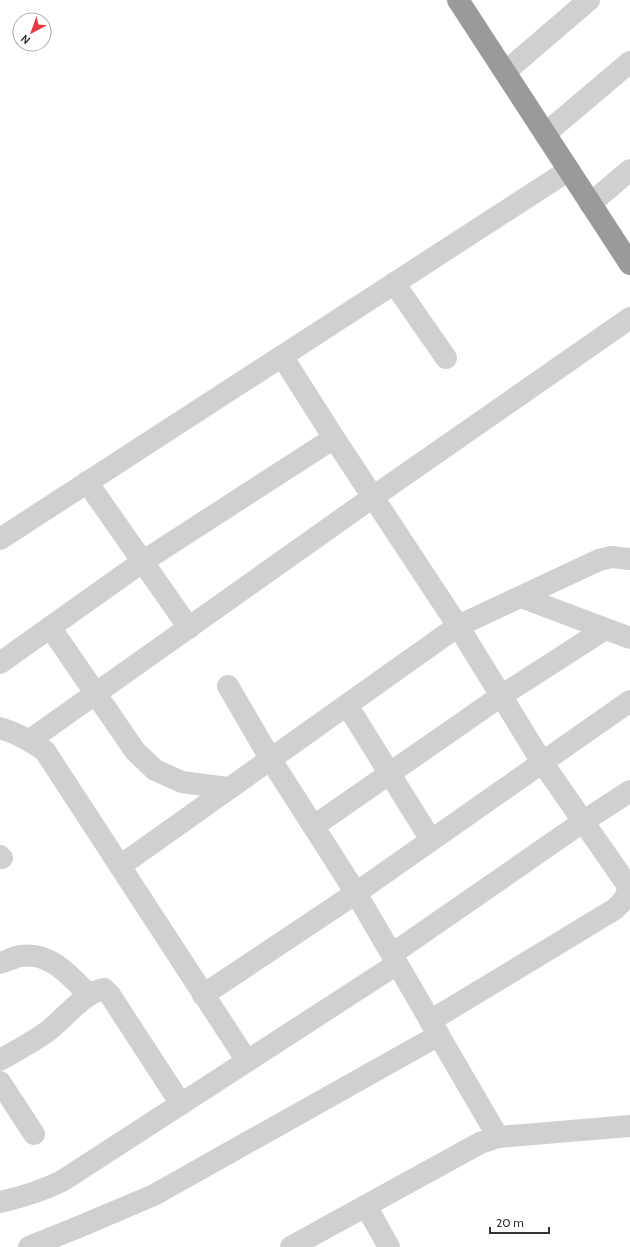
<svg xmlns="http://www.w3.org/2000/svg" width="630" height="1247" viewBox="0 0 630 1247" font-family="Cabin,sans-serif">
<style>
.lines{fill:none;stroke-linecap:round;stroke-linejoin:round}
.minor{stroke:#d0d0d0;stroke-width:22}
.highway{stroke:#9a9a9a;stroke-width:22}
</style>
<rect width="100%" height="100%" fill="#fff"/>
<g class="lines">
<g class="minor">
<path d="M505 72 589 0"/>
<path d="M545 134 630 62"/>
<path d="M590 204 630 170"/>
<path d="M394 283 446 358"/>
<path d="M282 356 334 438 458 626 542 762 628 886C627 898 624 900 615 909L430 1021"/>
<path d="M87 482 189 628"/>
<path d="M0 539 569 170"/>
<path d="M521 597 630 638"/>
<path d="M50 627 135 751 155 770 182 782 227 788"/>
<path d="M0 663 142 562 334 438"/>
<path d="M228 686 271 760 356 893 498 1137"/>
<path d="M347 705 431 840"/>
<path d="M0 728C17 733 31 741 45 751L247 1061"/>
<path d="M30 740 373 497 630 318"/>
<path d="M314 826 501 696 605 629"/>
<path d="M0 856 2 858"/>
<path d="M120 866 458 626 599 560 611 557 630 559"/>
<path d="M392 954 584 821 630 791"/>
<path d="M0 963C7 961 14 957 21 956 50 951 71 977 89 995"/>
<path d="M203 995 356 893 630 701"/>
<path d="M0 1060C16 1051 33 1042 48 1031 65 1018 83 993 104 989L110 995 181 1104"/>
<path d="M0 1082 34 1134"/>
<path d="M0 1202C22 1197 42 1191 62 1181L397 964"/>
<path d="M366 1206 389 1247"/>
<path d="M29 1247 81 1226 154 1195 439 1035"/>
<path d="M291 1247 480 1143 498 1137 630 1126"/>
</g>
<path class="highway" d="M458 0 630 264"/>
</g>
<g transform="translate(32 32) rotate(221)"><circle r="19" fill="#ffffff" stroke="#adadad"/>
<path d="M0-3L7 15L0 10L-7 15Z" fill="#e63946"/>
<text y="-6" font-size="11" font-weight="bold" text-anchor="middle" fill="#333333">N</text>
</g>
<path d="M490 1227v6h59v-6" fill="none" stroke="#333333" stroke-width="2"/>
<text x="496" y="1227" font-size="12" fill="#333333" stroke="#ffffff" stroke-width="3" paint-order="stroke">20 m</text>
</svg>
